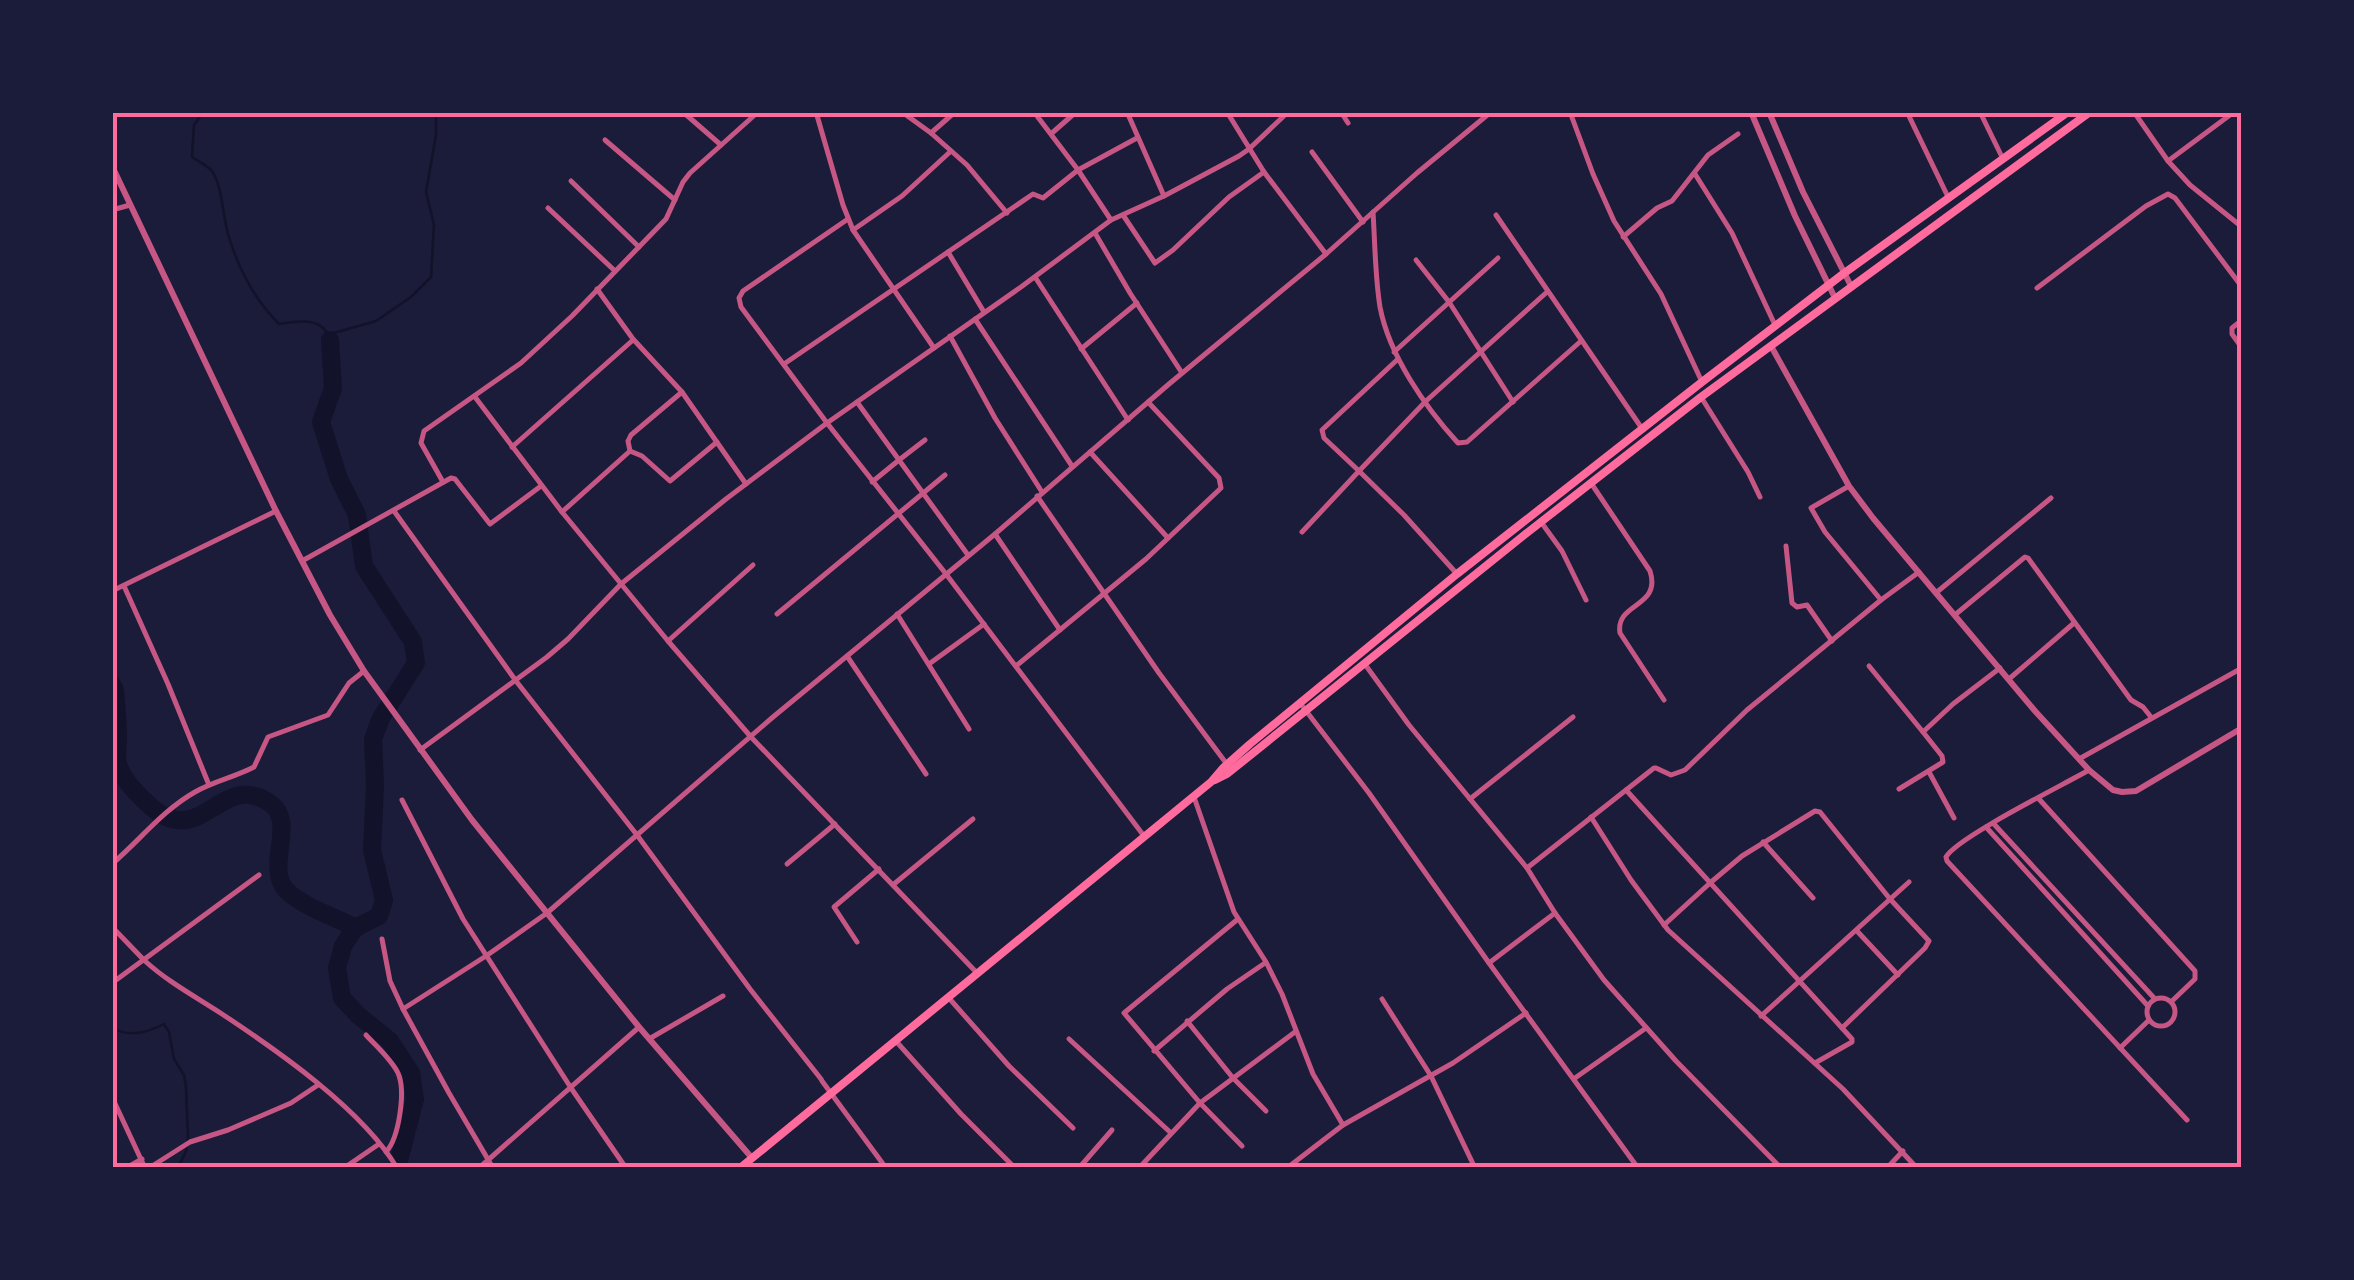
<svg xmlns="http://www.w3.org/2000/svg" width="2354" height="1280" viewBox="0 0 2354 1280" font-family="Figtree,sans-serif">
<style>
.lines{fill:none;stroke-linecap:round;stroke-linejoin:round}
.stream{stroke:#12122b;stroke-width:2.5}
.river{stroke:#12122b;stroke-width:18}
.minor{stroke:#c65784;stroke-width:5}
.tertiary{stroke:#c65784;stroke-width:6}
.secondary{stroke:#ff6b9d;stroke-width:8}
.neatline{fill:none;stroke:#ff6b9d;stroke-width:4}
</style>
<rect width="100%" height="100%" fill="#1b1b3a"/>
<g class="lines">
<g class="stream">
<path d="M203 112 194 125 192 157C198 161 208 166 212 171 222 185 223 216 228 234 238 268 254 299 279 324 299 321 323 316 330 340L334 333 376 321 411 297 431 277 434 225 426 192 436 135V112"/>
<path d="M112 1028C130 1038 148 1032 164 1024L169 1032 174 1059 184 1075 186 1087 188 1138 186 1151 178 1168"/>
</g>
<g class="river">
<path d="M330 340 333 388 321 422 339 479 357 515 364 566 413 642 416 663 381 718 373 739 375 785 372 850 384 900 379 916 355 928 343 946 337 968 342 998 358 1015 390 1041 411 1073 415 1099 397 1168"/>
<path d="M112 684 115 690C116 705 118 721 118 736 118 746 115 758 119 767 124 781 136 793 147 803 201 856 220 767 271 804 297 823 264 868 287 891 305 908 334 916 355 928"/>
</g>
<g class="minor">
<path d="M683 112 721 145"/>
<path d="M816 112 843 205 853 230 934 348"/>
<path d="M902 112 931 133 967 165 1007 213"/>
<path d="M1034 112 1078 170 1111 220"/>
<path d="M1127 112 1164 196"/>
<path d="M1227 112 1264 172 1326 254"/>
<path d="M1341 112 1348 123"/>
<path d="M1570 112 1593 174 1614 221 1661 294 1702 382"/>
<path d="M1907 112 1949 199"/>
<path d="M1980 112 2003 159"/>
<path d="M2134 112 2168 161 2190 185 2242 227"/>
<path d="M931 133 955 112"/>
<path d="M1052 133 1076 112"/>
<path d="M605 140 675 200"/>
<path d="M1312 152 1363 222"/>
<path d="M2168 161 2234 112"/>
<path d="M1695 174 1732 233 1775 325"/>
<path d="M571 181 639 247"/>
<path d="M548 208 615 271"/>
<path d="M112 210 130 205"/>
<path d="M1373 212C1375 243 1375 276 1380 307 1389 355 1425 407 1458 443L1467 442 1581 341"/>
<path d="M1123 215 1155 263 1173 250 1229 197 1264 172"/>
<path d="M1496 215 1643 430"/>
<path d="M848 219 743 291 739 298 741 307 827 423 946 574 1144 836"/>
<path d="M853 230 902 196 951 151"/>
<path d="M1095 233 1130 293 1182 373"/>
<path d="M1623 237 1657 208 1672 201 1708 155 1738 134"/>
<path d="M948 252 984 312"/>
<path d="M1416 260 1449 302 1513 402"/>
<path d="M1035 277 1128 420"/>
<path d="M2037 288 2146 206 2168 194 2175 198 2242 287"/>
<path d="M597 289 633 339 682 392 746 484"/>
<path d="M975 319 1072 466"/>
<path d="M2242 320 2232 328V334L2242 348"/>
<path d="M950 336 995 418 1042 492"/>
<path d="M1081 349 1137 303"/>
<path d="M1394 352 1498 258"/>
<path d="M784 364 1033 194 1043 198 1078 170 1137 138"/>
<path d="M475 397 562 512 668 641 751 737 977 973"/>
<path d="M1701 397 1748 472 1760 497"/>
<path d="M857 402 899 460 872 482"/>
<path d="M925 440 899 460 968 555"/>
<path d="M512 447 633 340"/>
<path d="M630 451 642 456 670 481 717 442"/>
<path d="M1090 452 1168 538"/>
<path d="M443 482 421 443 424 431 521 363 572 316 666 219 683 182 690 173 758 112"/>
<path d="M1591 483 1650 571C1662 608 1615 602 1620 633L1664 700"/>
<path d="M1849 486 1811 508 1825 532 1881 600"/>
<path d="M1037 496 1159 673 1226 763"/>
<path d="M394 511 516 681 637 835 750 989 821 1079"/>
<path d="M562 512 630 451 628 441 631 435 682 392"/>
<path d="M1541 522 1562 551 1586 600"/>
<path d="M1302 532 1359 471 1324 438 1322 430 1398 359"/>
<path d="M995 534 1060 630"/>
<path d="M1786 546 1792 603 1797 607 1807 605 1832 641"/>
<path d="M302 561 451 478 455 479 490 524 541 486"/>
<path d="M1457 574 1404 515 1359 471 1426 401 1547 292"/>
<path d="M124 586 168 684 209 785"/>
<path d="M112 591 276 511"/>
<path d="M1937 592 2051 498"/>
<path d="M777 614 945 475"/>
<path d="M897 614 969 729"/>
<path d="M1956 614 2025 557 2028 558 2131 700 2143 707 2151 717"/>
<path d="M668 641 753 565"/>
<path d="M847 656 926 774"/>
<path d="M1364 663 1409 725 1527 868 1555 913 1604 980 1676 1061 1781 1168"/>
<path d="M929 664 984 624"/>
<path d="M1016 666 1146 559 1221 488 1219 478 1148 402"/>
<path d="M1869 666 1923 732 1953 704 2000 668"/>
<path d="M2009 679 2074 623"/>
<path d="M1300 703 1369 793 1489 963 1638 1168"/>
<path d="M420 750 547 657 568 639 621 584 726 499 827 423 1021 287 1111 220 1164 196 1239 156 1249 149 1288 112"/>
<path d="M2079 759 2242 668"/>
<path d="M2089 770C2063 785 1956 838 1946 857L1947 861 2187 1120"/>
<path d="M1929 772 1954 818"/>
<path d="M1899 789 1943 762 1942 756 1923 732"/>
<path d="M1626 790 1852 1039V1042L1815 1063"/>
<path d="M1194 797 1234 912 1266 962 1282 994 1313 1074 1343 1125"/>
<path d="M1470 799 1573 717"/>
<path d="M2039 799 2195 971V979L2171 1002"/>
<path d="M402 800 463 919 571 1088 626 1168"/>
<path d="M1591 817 1631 880 1668 930 1843 1089 1917 1168"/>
<path d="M1993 823 2155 999"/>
<path d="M1986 827 2148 1006"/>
<path d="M1763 842 1813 898"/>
<path d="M112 864C140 840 163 810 195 792 214 781 235 777 254 767L268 737 328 715 349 683 364 671"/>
<path d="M787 864 835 824"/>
<path d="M1527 868 1654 768H1656L1671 775 1685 770 1747 710 1881 600 1919 572"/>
<path d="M894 884 973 819"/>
<path d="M1238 919 1124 1013 1200 1103 1242 1146"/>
<path d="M1664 925 1710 883 1742 856 1815 811 1820 812 1890 899 1929 941 1925 948 1842 1028"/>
<path d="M112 927C123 938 134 950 145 961 168 982 196 997 222 1014 278 1051 363 1110 397 1168"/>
<path d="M1857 931 1898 975"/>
<path d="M382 939 390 981 403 1009"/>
<path d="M857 942 834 907 879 869"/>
<path d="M1489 963 1555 913"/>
<path d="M112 983 259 875"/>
<path d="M948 997 1009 1066 1073 1128"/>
<circle cx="2161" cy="1012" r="14"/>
<path d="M1382 999 1431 1076 1475 1168"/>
<path d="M1761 1016 1909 882"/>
<path d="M1187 1021 1233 1078 1266 1111"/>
<path d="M366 1035C377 1047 391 1059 398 1073 406 1091 399 1138 386 1152"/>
<path d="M649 1039 723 996"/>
<path d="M1069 1039 1171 1133"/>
<path d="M895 1040 961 1114 1015 1168"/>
<path d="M2120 1048 2149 1020"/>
<path d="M1154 1051 1227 989 1265 963"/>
<path d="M1575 1078 1646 1028"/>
<path d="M822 1081 886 1168"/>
<path d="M112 1097 145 1168"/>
<path d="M126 1168 142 1159"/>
<path d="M149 1168 190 1142 228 1130 291 1103 318 1085"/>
<path d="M344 1168 379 1144"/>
<path d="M479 1168 638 1028"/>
<path d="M493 1168 449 1093 403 1009 486 956 547 913 773 717 995 534 1169 384 1326 254 1417 173 1491 112"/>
<path d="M1079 1168 1112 1130"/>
<path d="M1139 1168 1200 1103 1295 1032"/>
<path d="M1287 1168 1343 1125 1453 1063 1526 1013"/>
<path d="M1887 1168 1903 1151"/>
</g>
<g class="tertiary">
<path d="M1751 112 1795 216 1835 298"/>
<path d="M1769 112 1803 192 1851 286"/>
<path d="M112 166 276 511 330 615 364 671 472 820 639 1027 752 1158"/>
<path d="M1771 346 1849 486 1873 518 2035 711 2089 770 2113 790 2122 792 2136 791 2242 728"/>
</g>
<g class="secondary">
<path d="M1215 780 1227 774 1523 536 1701 397 2090 112"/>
<path d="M740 1168 1211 782 1223 768 1250 744 1457 574 1702 382 1843 274 2068 112"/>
</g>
</g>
<rect width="2354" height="1280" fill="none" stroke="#1b1b3a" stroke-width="230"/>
<rect x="115" y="115" width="2124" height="1050" class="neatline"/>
</svg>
